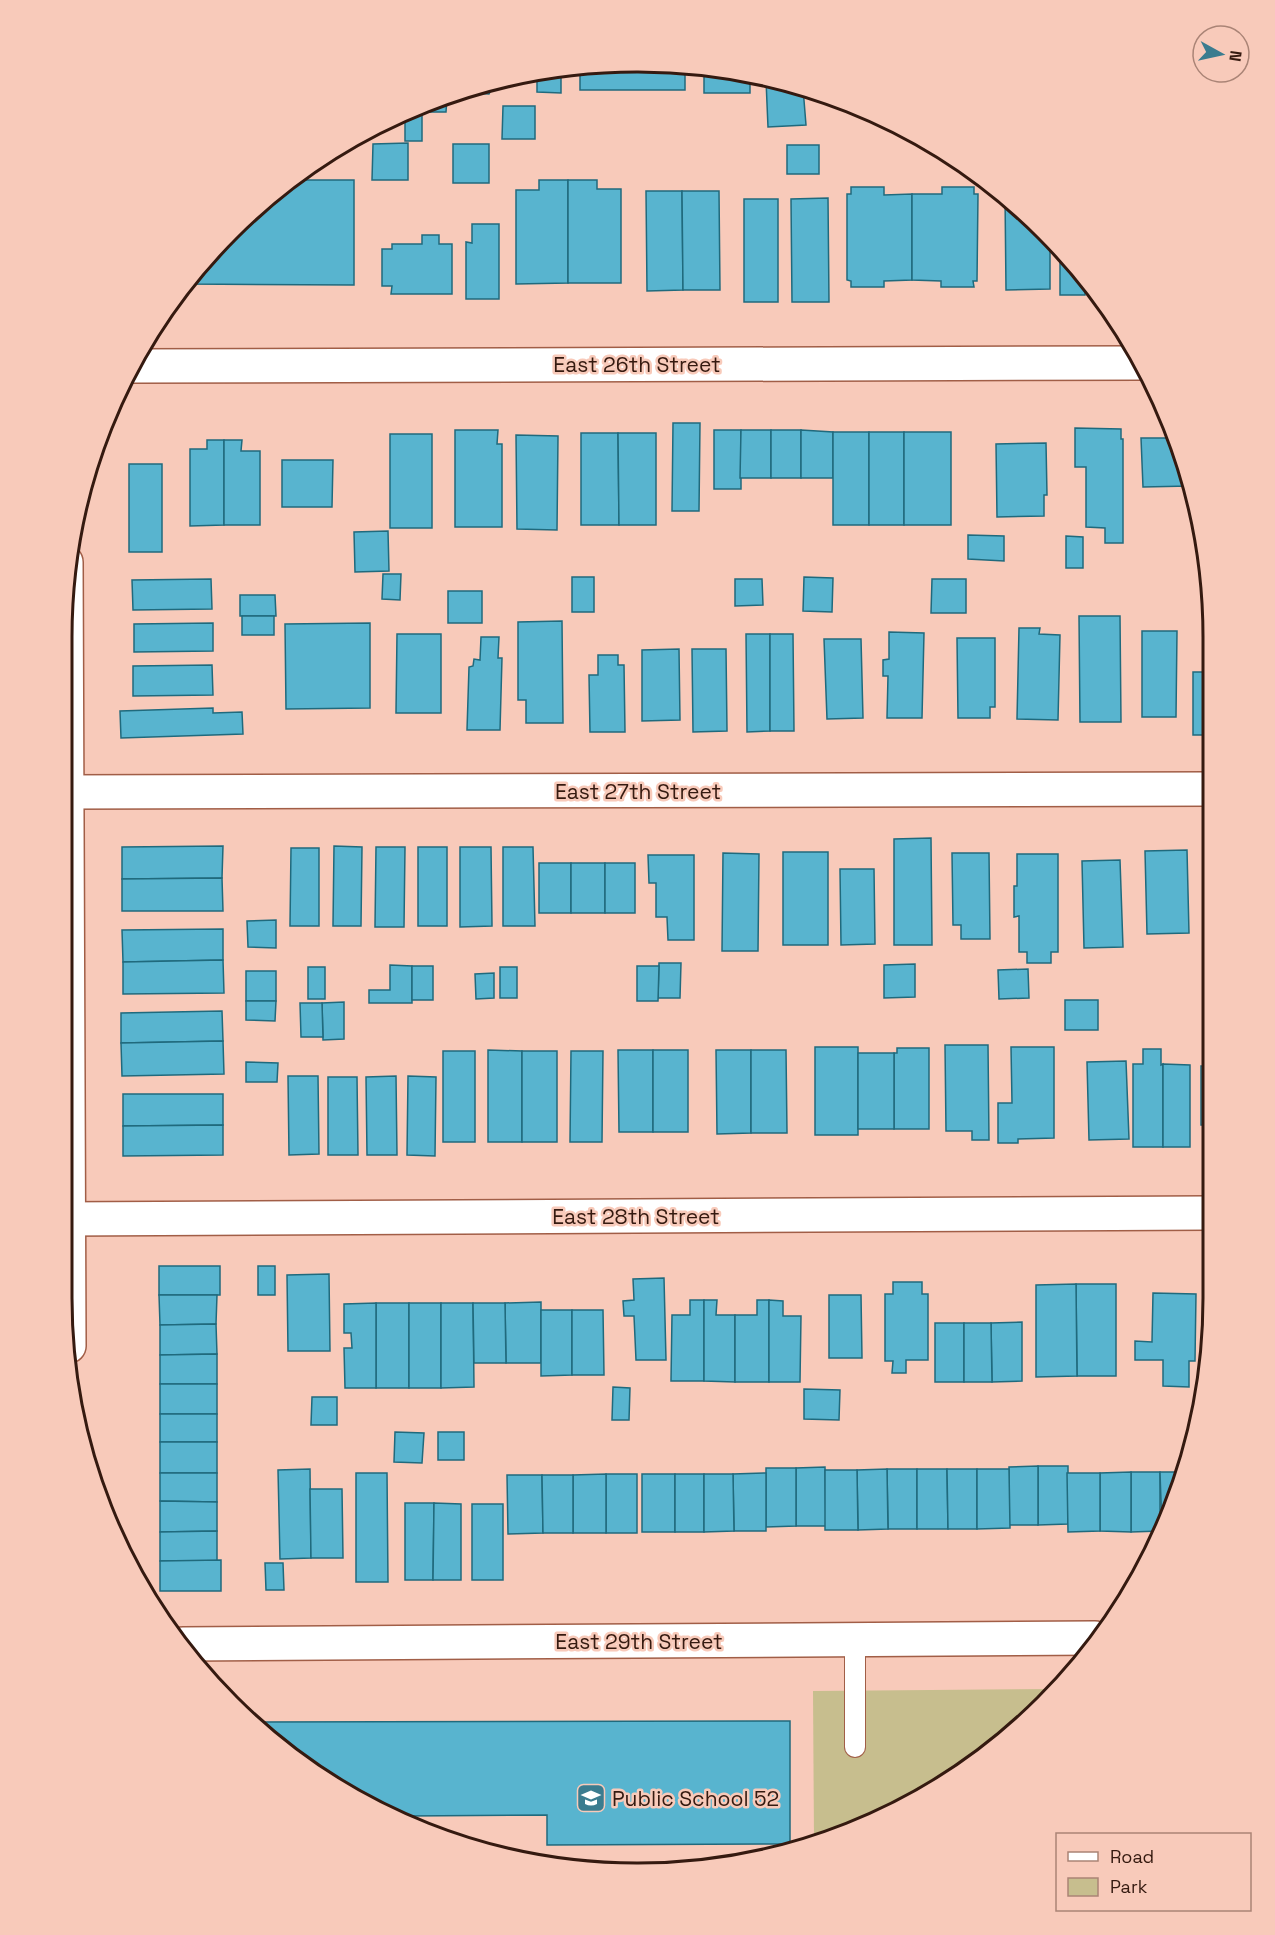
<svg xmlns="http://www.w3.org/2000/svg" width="1275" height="1935" viewBox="0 0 1275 1935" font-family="'Space Grotesk',sans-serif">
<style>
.green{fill:#c7be8e}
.building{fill:#58b4cf;stroke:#206a7d;stroke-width:1.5}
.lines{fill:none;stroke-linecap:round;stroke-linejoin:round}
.service-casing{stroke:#a15e47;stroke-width:22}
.minor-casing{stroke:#a15e47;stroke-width:36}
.service{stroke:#fff;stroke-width:20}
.minor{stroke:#fff;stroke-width:33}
.labels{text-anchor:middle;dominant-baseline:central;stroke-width:5;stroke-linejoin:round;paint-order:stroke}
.street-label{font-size:21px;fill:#351a10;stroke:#f8caba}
.poi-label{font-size:21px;fill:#351a10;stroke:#f8caba;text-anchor:start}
.rim{fill:none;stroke:#351a10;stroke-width:3}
</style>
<rect width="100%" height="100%" fill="#f8caba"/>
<g class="green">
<path d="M1057 1689 957 1777 814 1841 813 1691Z"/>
<path d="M683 1867 637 1873 601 1868Z"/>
</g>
<g class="building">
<path d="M599 63 685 66V90H580V66Z"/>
<path d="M704 66 750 75V93H704Z"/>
<path d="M561 69V93L537 92V76H524Z"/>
<path d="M496 80 489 94 469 93 466 90Z"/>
<path d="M766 80 784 83V87L803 88 806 125 768 127Z"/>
<path d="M447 97 446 112H424V105Z"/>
<path d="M503 106H535V139H502Z"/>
<path d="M418 108H422V141H405V113Z"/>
<path d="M408 143V180H372L373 144Z"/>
<rect x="453" y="144" width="36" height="39"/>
<rect x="787" y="145" width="32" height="29"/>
<path d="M289 180H354V285L187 284 204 258Z"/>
<path d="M539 180H568V283L516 284V190H539Z"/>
<path d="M568 180H597V189H621V283H568Z"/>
<path d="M851 187H884V195L912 194V280L884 281V287H851V281L847 280V194H851Z"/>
<path d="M942 187H974V194H978L977 281H973L974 287H941V281L912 280V194H942Z"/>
<path d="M646 191H682L683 290 647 291Z"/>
<path d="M682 191H719L720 290H683Z"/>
<path d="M1005 195 1017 204 1050 239V289L1006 290Z"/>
<path d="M828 198 829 302H792L791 199Z"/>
<rect x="744" y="199" width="34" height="103"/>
<path d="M472 224H499V299H466V242L472 243Z"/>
<path d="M422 235H439V244H452V294H391L392 286H382V249H392V244H422Z"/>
<path d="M1063 253 1094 286H1085V295H1060V262H1063Z"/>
<path d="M673 423H700L699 511H672Z"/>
<path d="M1075 428 1121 429V439H1123V543H1105V528L1086 527V467H1075Z"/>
<path d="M455 430H498L497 444H502V527H455Z"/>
<rect x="714" y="430" width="27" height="59"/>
<path d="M741 430H771V478H740Z"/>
<rect x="771" y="430" width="30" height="48"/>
<path d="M801 430 833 432V478H801Z"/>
<rect x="833" y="432" width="36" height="93"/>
<rect x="869" y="432" width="35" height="93"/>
<rect x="904" y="432" width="47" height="93"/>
<path d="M581 433H618L619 525H581Z"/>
<path d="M618 433H656V525H619Z"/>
<rect x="390" y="434" width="42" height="94"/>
<path d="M516 435 558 436 557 530 517 529Z"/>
<path d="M1141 438H1175L1189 475V486L1143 487Z"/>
<path d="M207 440H224V525L190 526V449H207Z"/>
<path d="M224 440H242L241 451H260V525H224Z"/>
<path d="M1046 443 1047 495H1044V516L997 517 996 444Z"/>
<path d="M282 460H333L332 507H282Z"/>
<rect x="129" y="464" width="33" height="88"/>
<path d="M388 531 389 571 355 572 354 532Z"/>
<path d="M968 535 1004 536V561L968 559Z"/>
<path d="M1066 536 1083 537V568H1066Z"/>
<path d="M383 574H401L400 600 382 599Z"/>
<rect x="572" y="577" width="22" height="35"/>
<path d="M804 577 833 578 832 612 803 611Z"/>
<path d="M211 579 212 609 133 610 132 580Z"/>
<path d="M735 579H762L763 605 735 606Z"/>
<path d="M932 579H966V613H931Z"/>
<rect x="448" y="591" width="34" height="32"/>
<path d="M240 595H275L276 616H240Z"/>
<rect x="242" y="616" width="32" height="19"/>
<path d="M1079 616H1120L1121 722H1080Z"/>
<path d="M562 621 563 723H526V700H518V622Z"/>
<path d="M213 623V651L134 652V624Z"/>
<path d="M370 623V708L286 709 285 624Z"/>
<path d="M1019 628H1040L1039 634 1060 635 1058 720 1017 719Z"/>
<path d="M1142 631H1177L1176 717H1142Z"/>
<path d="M889 632 924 633 922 718H887L888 676H883V660L889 659Z"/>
<path d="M397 634H441V713H396Z"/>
<path d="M746 634H770V731L747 732Z"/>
<path d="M770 634H793L794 731H770Z"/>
<path d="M481 637H499L498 658H502L500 730H467L469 667 473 666 474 659 480 660Z"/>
<path d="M957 638H995V707H990V718H958Z"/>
<path d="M824 639H861L863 718 827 719Z"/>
<path d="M679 649 680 720 642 721V650Z"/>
<path d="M692 649H726L727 731 693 732Z"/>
<path d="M598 655H618V665H624L625 732H590L589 675H598Z"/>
<path d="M212 665 213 695 133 696V666Z"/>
<rect x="1193" y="672" width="19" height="63"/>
<path d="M213 708V713L242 712 243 734 121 738 120 711Z"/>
<path d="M931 838 932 945H894V839Z"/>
<path d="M223 846 222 878 122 879V847Z"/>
<path d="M334 846 362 847 361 926H333Z"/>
<path d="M376 847H405L404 927H375Z"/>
<rect x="418" y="847" width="29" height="79"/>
<path d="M460 847H491L492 926 460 927Z"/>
<path d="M503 847H533L535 926H503Z"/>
<path d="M291 848H319V926H290Z"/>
<path d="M1187 850 1189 933 1147 934 1145 851Z"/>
<rect x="783" y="852" width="45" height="93"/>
<path d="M723 853 759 854 758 951H722Z"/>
<path d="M952 853H989L990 939H961V925H953Z"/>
<path d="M1017 854H1058V952H1051V963H1027V952H1019V916L1014 917V886H1017Z"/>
<path d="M648 855H694V940H668L667 917H656V883H649Z"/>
<path d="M1120 860 1123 947 1084 948 1082 861Z"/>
<rect x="539" y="863" width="32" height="50"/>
<rect x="571" y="863" width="34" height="50"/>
<rect x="605" y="863" width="30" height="50"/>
<path d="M840 869H874L875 944 841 945Z"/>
<path d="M222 878 223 911H122V879Z"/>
<path d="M276 920V948L248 947 247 921Z"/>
<path d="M223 929V960L123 962 122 930Z"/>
<path d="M223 960 224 993 123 994V962Z"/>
<path d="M659 963H681L680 998H658Z"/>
<path d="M915 964V997L884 998V965Z"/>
<path d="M390 965 412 966V1003H369V990H390Z"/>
<rect x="412" y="966" width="21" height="34"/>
<path d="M637 966H659L658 1001H637Z"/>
<rect x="308" y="967" width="17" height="32"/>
<rect x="500" y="967" width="17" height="31"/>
<path d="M1028 969 1029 998 999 999 998 970Z"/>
<rect x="246" y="971" width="30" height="30"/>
<path d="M494 973V998L476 999 475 974Z"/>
<rect x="1065" y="1000" width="33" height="30"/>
<path d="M246 1001H276L275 1021 246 1020Z"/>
<path d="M344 1002V1039L323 1040 322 1003Z"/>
<path d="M300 1003H322L323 1037H301Z"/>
<path d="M222 1011 223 1041 121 1043V1013Z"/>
<path d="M223 1041 224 1074 122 1076 121 1043Z"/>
<path d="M945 1045H988L989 1140H972V1131H946Z"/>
<rect x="815" y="1047" width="43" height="88"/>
<path d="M1011 1047H1054V1138L1018 1139V1143H998V1103H1012Z"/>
<path d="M897 1048H929V1129H894V1053H897Z"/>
<path d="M1143 1049H1161V1065L1163 1064V1147H1133V1064H1143Z"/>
<path d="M488 1050 522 1051V1142H488Z"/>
<path d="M618 1050H653V1132H619Z"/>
<rect x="653" y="1050" width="35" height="82"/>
<path d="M716 1050H751V1133L717 1134Z"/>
<path d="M751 1050H786L787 1133H751Z"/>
<rect x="443" y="1051" width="32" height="91"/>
<rect x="522" y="1051" width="35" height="91"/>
<path d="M571 1051H603L602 1142H570Z"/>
<rect x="858" y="1053" width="36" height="76"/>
<path d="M1126 1061 1129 1139 1089 1140 1087 1062Z"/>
<path d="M246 1062 278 1063 277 1082H246Z"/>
<path d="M1163 1064 1190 1065V1147H1163Z"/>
<rect x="1201" y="1066" width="9" height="59"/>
<path d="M288 1076H318L319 1154 289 1155Z"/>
<path d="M396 1076 397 1155H367L366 1077Z"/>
<path d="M408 1076 436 1077 435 1156 407 1155Z"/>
<path d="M328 1077H357L358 1155H328Z"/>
<path d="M123 1094H223V1125L123 1126Z"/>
<path d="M223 1125V1155L123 1156V1126Z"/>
<rect x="159" y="1266" width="61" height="29"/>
<rect x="258" y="1266" width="17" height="29"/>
<path d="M329 1274 330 1351H288L287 1275Z"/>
<path d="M664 1278 666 1360H636L634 1316H624L623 1301 634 1300 633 1279Z"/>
<path d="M893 1282H922V1294H928V1360H906V1373H892L893 1361H885V1294H893Z"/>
<path d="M1076 1284H1116V1376H1077Z"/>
<path d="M1076 1284 1077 1376 1036 1377V1285Z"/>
<path d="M1153 1293 1196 1294 1195 1361H1189V1387L1163 1386V1360H1135V1341L1152 1342Z"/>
<path d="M159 1295H217L216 1324 160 1325Z"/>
<path d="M829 1295H861L862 1358H829Z"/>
<path d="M690 1300H704V1381H671L672 1315H690Z"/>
<path d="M704 1300H717L716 1315H735V1382L704 1381Z"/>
<path d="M757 1300H769V1382H735V1315H757Z"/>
<path d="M769 1300 783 1301V1316H801L800 1382H769Z"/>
<path d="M541 1302V1363H506L505 1303Z"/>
<rect x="376" y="1303" width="33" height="85"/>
<path d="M376 1303V1388H345L344 1348H352L351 1333H344V1304Z"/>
<rect x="409" y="1303" width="32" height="85"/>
<path d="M441 1303H473L474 1387 441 1388Z"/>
<path d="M473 1303H505L506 1363H474Z"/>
<path d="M541 1310H572V1375L541 1376Z"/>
<path d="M572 1310H603L604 1375H572Z"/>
<path d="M1022 1322V1381L992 1382 991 1323Z"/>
<rect x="935" y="1323" width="29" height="59"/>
<path d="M964 1323H991L992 1382H964Z"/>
<path d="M216 1324 217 1354 160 1355V1325Z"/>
<path d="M217 1354V1384H160V1355Z"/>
<rect x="160" y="1384" width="57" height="30"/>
<path d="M613 1387 630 1388 629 1420H612Z"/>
<path d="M804 1389 840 1390 839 1420 804 1419Z"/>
<path d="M312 1397H337V1425H311Z"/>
<rect x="160" y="1414" width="57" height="28"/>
<path d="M395 1432 424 1433 422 1463 394 1462Z"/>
<rect x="438" y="1432" width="26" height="28"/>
<rect x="160" y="1442" width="57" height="31"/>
<path d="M1038 1466H1068V1524L1038 1525Z"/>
<path d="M1038 1466V1525H1009V1467Z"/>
<path d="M825 1467 826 1526H796V1468Z"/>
<path d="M766 1468H796V1526L766 1527Z"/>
<path d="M310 1469 311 1558 280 1559 278 1470Z"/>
<path d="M887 1469H917V1529H888Z"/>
<path d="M887 1469 888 1529 858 1530 857 1470Z"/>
<path d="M917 1469H947L948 1529H917Z"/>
<path d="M947 1469H977V1529H948Z"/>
<path d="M977 1469H1009L1010 1528 977 1529Z"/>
<path d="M825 1470H857L858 1530H825Z"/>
<path d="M1131 1472H1160V1531L1131 1532Z"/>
<path d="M1131 1472V1532L1100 1531V1473Z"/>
<path d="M1160 1472H1182L1170 1518 1162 1531Z"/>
<path d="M160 1473H217V1502L160 1501Z"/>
<path d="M356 1473H387L388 1582H356Z"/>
<path d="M766 1473V1531H734L733 1474Z"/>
<path d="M1067 1473H1100V1531L1068 1532Z"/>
<rect x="606" y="1474" width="31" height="59"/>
<path d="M606 1474V1533H573V1475Z"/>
<rect x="642" y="1474" width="33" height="58"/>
<rect x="675" y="1474" width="29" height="58"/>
<path d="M704 1474H733L734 1531 704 1532Z"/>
<path d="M507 1475H542L543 1533 508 1534Z"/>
<path d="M542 1475H573V1533H543Z"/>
<path d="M310 1489H342L343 1558H311Z"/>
<path d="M160 1501 217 1502V1531L160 1532Z"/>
<path d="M405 1503H434L433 1580H405Z"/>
<path d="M434 1503 461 1504V1580H433Z"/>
<rect x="472" y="1504" width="31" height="76"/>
<path d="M217 1531V1561H160V1532Z"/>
<path d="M221 1560V1591H160V1561Z"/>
<path d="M265 1563H283L284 1590H266Z"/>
<path d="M790 1721V1844L547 1845V1815L407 1816V1819L287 1754 257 1722Z"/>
</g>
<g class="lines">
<g class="service-casing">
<path id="service" d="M855 1747V1639"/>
</g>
<g class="minor-casing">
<g id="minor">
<path d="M132 366 1142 363"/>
<path d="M66 562 69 1346"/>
<path d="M65 792 1211 789"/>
<path d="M62 1219 1209 1213"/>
<path d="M183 1644 1095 1638"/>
</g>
</g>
<use href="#service" class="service"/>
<use href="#minor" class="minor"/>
</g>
<defs>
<g id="school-square" transform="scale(1.5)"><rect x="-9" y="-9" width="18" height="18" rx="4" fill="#3b7c8f" stroke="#f8caba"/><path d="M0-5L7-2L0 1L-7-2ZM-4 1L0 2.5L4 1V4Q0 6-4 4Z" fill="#fff"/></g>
</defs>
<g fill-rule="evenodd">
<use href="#school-square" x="591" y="1798"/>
</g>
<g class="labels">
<g class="street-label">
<text x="637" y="364">East 26th Street</text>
<text x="638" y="791">East 27th Street</text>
<text x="636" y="1216">East 28th Street</text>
<text x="639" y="1641">East 29th Street</text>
</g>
<g class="poi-label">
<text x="612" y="1798">Public School 52</text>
</g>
</g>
<path d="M0 0H1275V1935H0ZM637 72H638A565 565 0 0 1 1203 637V1298A565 565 0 0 1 638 1863H637A565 565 0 0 1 72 1298V637A565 565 0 0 1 637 72Z" fill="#f8caba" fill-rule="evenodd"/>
<path class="rim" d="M637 72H638A565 565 0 0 1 1203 637V1298A565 565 0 0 1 638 1863H637A565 565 0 0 1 72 1298V637A565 565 0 0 1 637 72Z"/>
<rect x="1056" y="1833" width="195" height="78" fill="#f8caba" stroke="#aa8476" stroke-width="1.5"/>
<rect x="1068" y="1852" width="30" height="9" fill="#ffffff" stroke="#aa8476" stroke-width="1.5"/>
<text x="1110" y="1863" font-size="18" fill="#351a10">Road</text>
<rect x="1068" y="1878" width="30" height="18" fill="#c7be8e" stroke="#aa8476" stroke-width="1.5"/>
<text x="1110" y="1893" font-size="18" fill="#351a10">Park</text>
<g transform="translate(1221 54) rotate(98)"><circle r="28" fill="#f8caba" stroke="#aa8476" stroke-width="1.5"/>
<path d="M0-4.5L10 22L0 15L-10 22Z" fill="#3b7c8f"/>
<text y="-9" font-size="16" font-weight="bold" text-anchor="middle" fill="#351a10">N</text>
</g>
</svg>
